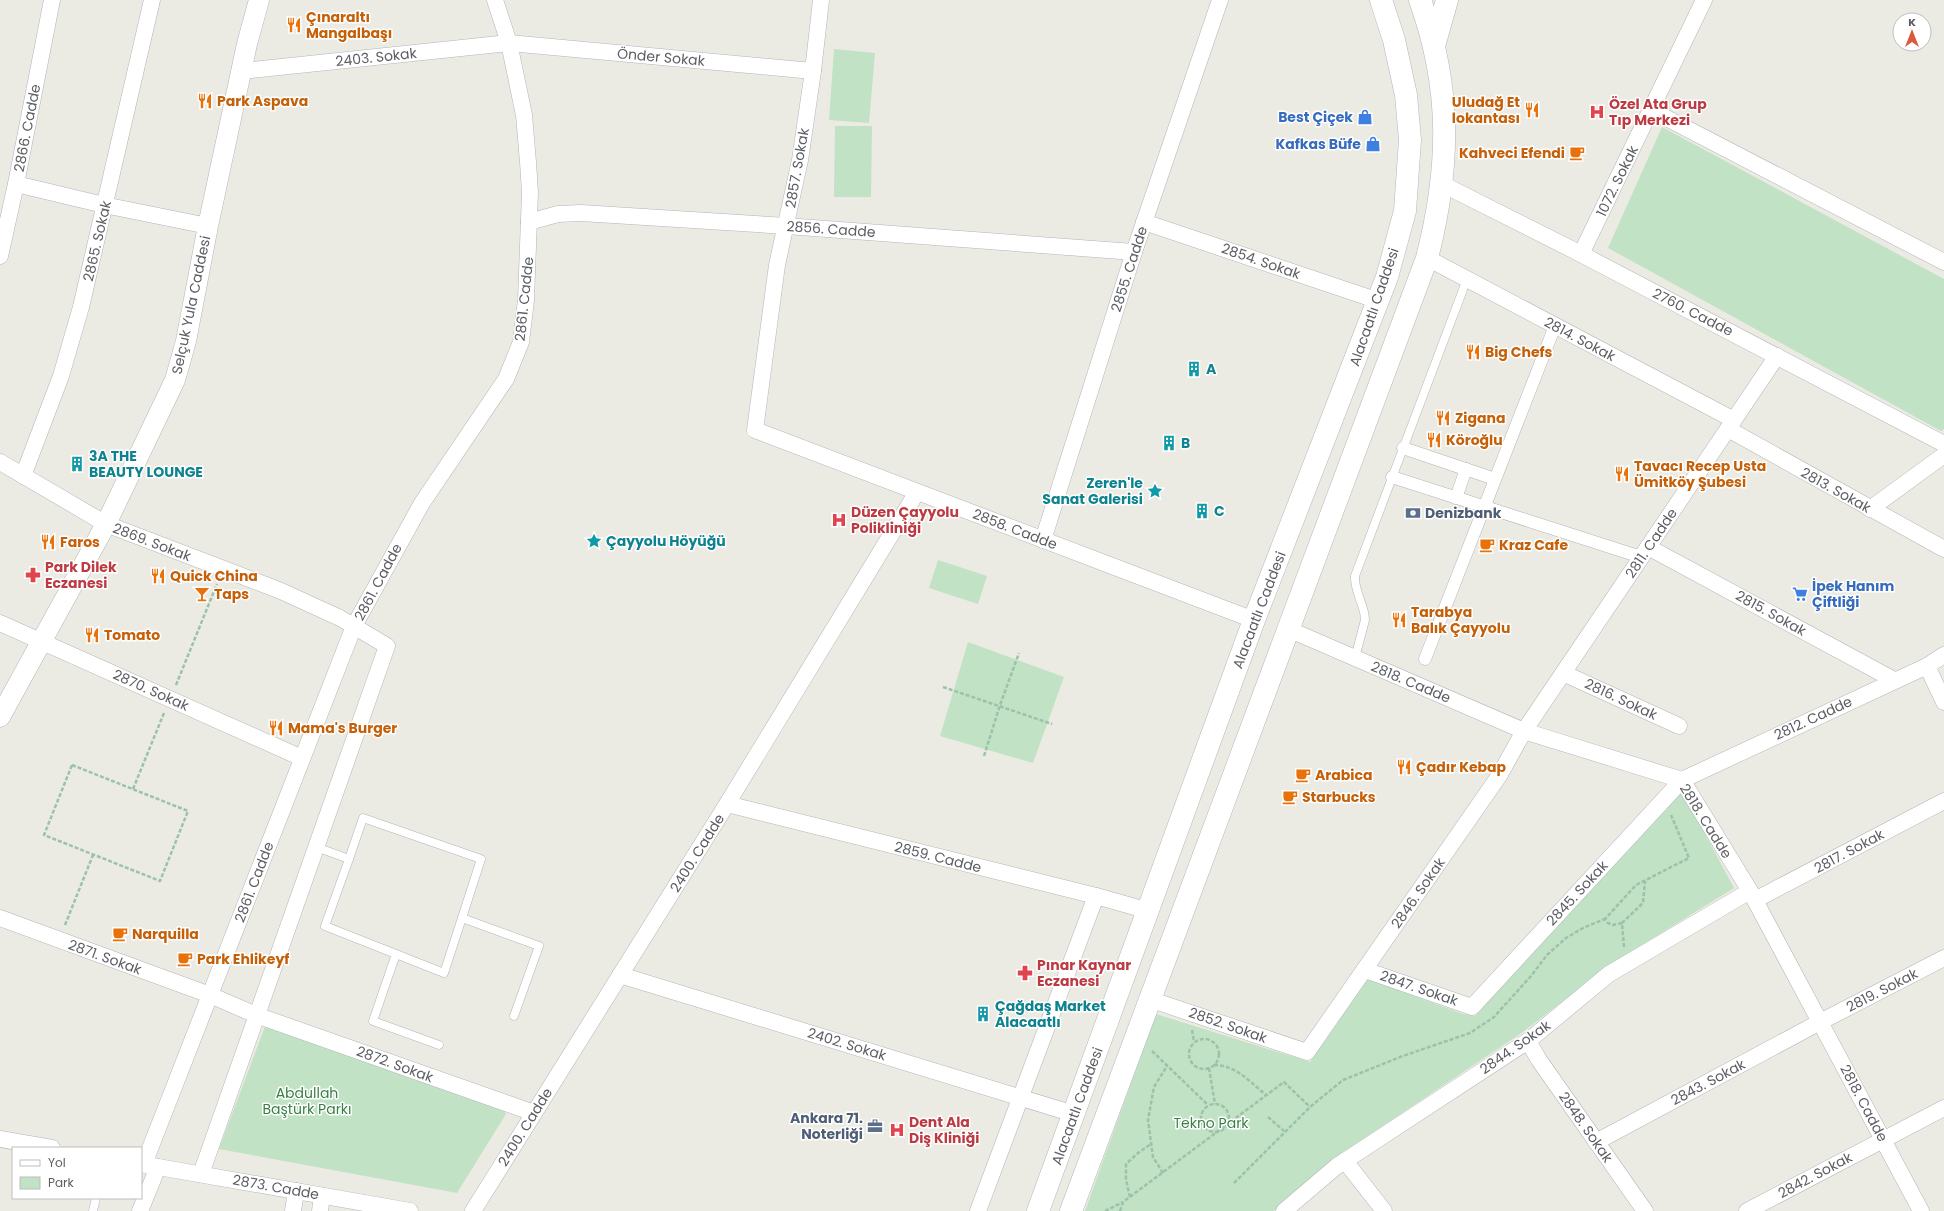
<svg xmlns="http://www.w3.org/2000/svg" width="1944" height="1211" viewBox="0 0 1944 1211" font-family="Poppins,sans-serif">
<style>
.green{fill:#c1e2c5}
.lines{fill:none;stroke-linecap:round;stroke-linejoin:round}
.service-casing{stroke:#b3b4b9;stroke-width:9}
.pedestrian-casing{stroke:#b3b4b9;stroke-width:13}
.minor-casing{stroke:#b3b4b9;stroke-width:17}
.tertiary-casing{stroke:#b3b4b9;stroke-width:21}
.secondary-casing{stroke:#b4b6bc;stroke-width:23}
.path{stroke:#9bc2aa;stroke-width:2.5;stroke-dasharray:4 2;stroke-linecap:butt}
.service{stroke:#fff;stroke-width:8}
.pedestrian{stroke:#fff;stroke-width:12}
.minor{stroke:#fff;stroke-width:16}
.tertiary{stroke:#fff;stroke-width:20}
.secondary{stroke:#fff;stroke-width:22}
.labels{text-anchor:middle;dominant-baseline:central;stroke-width:3;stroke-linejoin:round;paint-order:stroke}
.food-label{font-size:14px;font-weight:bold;fill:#c56008;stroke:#fff;text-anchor:start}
.street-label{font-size:14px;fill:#5b5d62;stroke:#fff}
.health-label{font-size:14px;font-weight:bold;fill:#be3a42;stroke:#fff;text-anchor:start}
.shop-label{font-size:14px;font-weight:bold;fill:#366cbe;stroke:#fff;text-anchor:end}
.culture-label{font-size:14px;font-weight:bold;fill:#0d838f;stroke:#fff;text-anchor:start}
.service-label{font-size:14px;font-weight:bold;fill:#4e5e75;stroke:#fff;text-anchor:start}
.park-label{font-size:14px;fill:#3c8047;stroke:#fff}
</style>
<rect width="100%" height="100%" fill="#ecebe3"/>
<g class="green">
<path d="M834 49 875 53 869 123 829 120Z"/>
<path d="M835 126H872L871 197H834Z"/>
<path d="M1662 127 1944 279V429L1941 431 1608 248Z"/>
<path d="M938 560 987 576 978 604 929 588Z"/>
<path d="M968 642 1064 677 1033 763 940 736Z"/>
<path d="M1683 793 1734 888 1611 964 1520 1034 1357 1143 1274 1211H1085L1156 1014 1310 1062 1368 979 1463 1014 1475 1016 1665 799Z"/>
<path d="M267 1021 499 1100 506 1114 457 1193 219 1149Z"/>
</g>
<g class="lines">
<g class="service-casing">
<g id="service">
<path d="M1355 658 1365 620C1365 605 1354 592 1355 576L1467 279"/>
<path d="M316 847 349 859 363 818 481 859 462 918 539 946 514 1016"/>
<path d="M349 859 325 926 444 973 462 918"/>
<path d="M396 954 373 1021 439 1045"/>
<path d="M93 1211 96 1198"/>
</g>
</g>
<g class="pedestrian-casing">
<g id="pedestrian">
<path d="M1403 448 1495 479"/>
<path d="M1392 477 1641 557"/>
<path d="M1456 498 1466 469"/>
<path d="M1425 659 1555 326"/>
</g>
</g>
<g class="minor-casing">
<g id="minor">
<path d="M821 0 813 71 800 160 777 265 755 430 1254 620"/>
<path d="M242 71 509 43 813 71"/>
<path d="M1651 110 1944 262"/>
<path d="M16 184 104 205 208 226"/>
<path d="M1442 184 1581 254 1944 444"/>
<path d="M529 222 558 214 581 213 786 226 1134 252"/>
<path d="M1144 222 1379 301"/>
<path d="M1581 254 1704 0"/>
<path d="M0 256 16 184 52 0"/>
<path d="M1427 258 1734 420"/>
<path d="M1728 429 1944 549"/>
<path d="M0 462 106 524 281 591 340 618 387 646 201 1174"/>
<path d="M23 476 61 376 81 307 152 0"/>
<path d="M1870 509 1944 455"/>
<path d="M1043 540 1134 252 1220 0"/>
<path d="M1648 547 1894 680"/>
<path d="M0 623 302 758"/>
<path d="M1288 629 1524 731 1682 780 1750 891 1921 1211"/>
<path d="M1927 666 1944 702"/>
<path d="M1563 673 1679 726"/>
<path d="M727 804 1096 896 1149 911"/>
<path d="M1755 900 1944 801"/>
<path d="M0 918 210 995 256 1015 534 1113"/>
<path d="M1365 970 1472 1007 1682 780 1927 666 1944 655"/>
<path d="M620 975 1074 1114"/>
<path d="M1149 999 1307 1052 1499 776 1524 731 1777 356"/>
<path d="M1528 1041 1539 1060 1645 1211"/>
<path d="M0 1139 52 1148"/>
<path d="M1596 1142 1820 1022 1944 958"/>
<path d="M1345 1161 1384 1211"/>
<path d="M141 1164 410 1211"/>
<path d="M144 1164 354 626 422 503 506 379 521 342 526 300 530 192 528 162 524 115 509 43 495 0"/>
<path d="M140 1211 158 1167"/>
<path d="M293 1211 296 1191"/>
<path d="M320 1211 322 1196"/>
<path d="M473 1211 727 804 917 492"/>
<path d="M978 1211 1096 896"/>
<path d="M1284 1211 1337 1166 1528 1041 1609 974 1750 891"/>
<path d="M1747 1211 1944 1108"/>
</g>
</g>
<g class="tertiary-casing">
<path id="tertiary" d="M0 717 106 524 175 380 186 341 208 226 247 44 259 0"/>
</g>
<g class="secondary-casing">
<g id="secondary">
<path d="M1434 46 1447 0"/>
<path d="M1038 1211 1254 620 1387 277 1405 211 1410 140 1406 95 1394 40 1381 0"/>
<path d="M1071 1211 1427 258C1450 168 1452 89 1420 0"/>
</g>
</g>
<g class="path">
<path d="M176 685 217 584"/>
<path d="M943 687 1052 724"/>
<path d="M984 756 1000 705 1019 653"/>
<path d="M72 765 188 811 160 881 44 835Z"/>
<path d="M133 789 164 713"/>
<path d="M1622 923 1613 925 1608 923 1605 919 1636 885 1689 858 1671 815"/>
<path d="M65 925 93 855"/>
<path d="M1624 947 1622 923 1643 903 1645 881"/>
<path d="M1192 1030 1194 1042"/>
<circle cx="1204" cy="1054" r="15"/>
<path d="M1152 1051 1208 1105"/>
<path d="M1214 1065C1236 1065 1250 1082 1266 1095"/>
<path d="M1209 1068 1215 1104"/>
<circle cx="1215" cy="1118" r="14"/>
<path d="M1268 1117 1284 1131"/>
<path d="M1163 1173 1153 1157 1148 1120 1154 1087 1167 1066"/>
<path d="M1234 1183 1310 1107 1343 1080 1400 1057 1470 1033 1494 1017 1531 976 1547 955 1566 938 1583 928 1605 919"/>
<path d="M1130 1197 1126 1180V1164L1138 1153 1151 1144"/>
<path d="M1105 1211 1123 1202"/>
<path d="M1120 1211 1123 1202 1284 1082 1310 1107"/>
</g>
<use href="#service" class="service"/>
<use href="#pedestrian" class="pedestrian"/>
<use href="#minor" class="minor"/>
<use href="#tertiary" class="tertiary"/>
<use href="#secondary" class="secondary"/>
</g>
<defs>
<g id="restaurant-bare" transform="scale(1.2)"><path d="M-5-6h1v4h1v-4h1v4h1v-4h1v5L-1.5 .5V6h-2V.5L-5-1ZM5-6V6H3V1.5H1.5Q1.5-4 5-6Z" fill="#e8710a" stroke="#fff" stroke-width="2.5" paint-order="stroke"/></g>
<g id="hospital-bare" transform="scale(1.2)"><path d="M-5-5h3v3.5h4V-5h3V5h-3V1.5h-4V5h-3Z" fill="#e0444e" stroke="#fff" stroke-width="2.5" paint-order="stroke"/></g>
<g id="shop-bare" transform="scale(1.2)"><path d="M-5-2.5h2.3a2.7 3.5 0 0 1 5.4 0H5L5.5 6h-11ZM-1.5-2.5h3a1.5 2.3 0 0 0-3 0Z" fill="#3f7fe0" stroke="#fff" stroke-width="2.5" paint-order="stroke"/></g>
<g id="cafe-bare" transform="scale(1.2)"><path d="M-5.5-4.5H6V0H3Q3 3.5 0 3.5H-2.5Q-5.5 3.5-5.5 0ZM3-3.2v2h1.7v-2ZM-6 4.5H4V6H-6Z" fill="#e8710a" stroke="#fff" stroke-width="2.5" paint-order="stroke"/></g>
<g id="building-bare" transform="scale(1.2)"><path d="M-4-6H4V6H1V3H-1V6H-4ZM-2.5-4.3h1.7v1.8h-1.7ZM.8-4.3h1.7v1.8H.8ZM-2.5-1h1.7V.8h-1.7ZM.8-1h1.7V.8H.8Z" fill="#0f9aa8" stroke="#fff" stroke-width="2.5" paint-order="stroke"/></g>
<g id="sight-bare" transform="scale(1.2)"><path d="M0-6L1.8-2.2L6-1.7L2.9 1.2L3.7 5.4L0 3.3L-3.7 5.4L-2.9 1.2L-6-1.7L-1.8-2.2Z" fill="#0f9aa8" stroke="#fff" stroke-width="2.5" paint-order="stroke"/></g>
<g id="bank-bare" transform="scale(1.2)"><path d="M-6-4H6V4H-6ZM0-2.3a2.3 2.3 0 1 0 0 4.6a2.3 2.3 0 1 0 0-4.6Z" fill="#5c6f8a" stroke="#fff" stroke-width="2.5" paint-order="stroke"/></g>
<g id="pharmacy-bare" transform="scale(1.2)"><path d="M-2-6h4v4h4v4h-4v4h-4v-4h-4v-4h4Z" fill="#e0444e" stroke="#fff" stroke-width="2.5" paint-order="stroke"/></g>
<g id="bar-bare" transform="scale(1.2)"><path d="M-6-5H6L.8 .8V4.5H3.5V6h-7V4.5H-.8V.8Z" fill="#e8710a" stroke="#fff" stroke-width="2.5" paint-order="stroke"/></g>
<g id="supermarket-bare" transform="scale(1.2)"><path d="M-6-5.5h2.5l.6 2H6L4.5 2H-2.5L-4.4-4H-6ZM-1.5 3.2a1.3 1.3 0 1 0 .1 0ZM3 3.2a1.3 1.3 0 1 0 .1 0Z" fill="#3f7fe0" stroke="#fff" stroke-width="2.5" paint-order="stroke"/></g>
<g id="office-bare" transform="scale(1.2)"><path d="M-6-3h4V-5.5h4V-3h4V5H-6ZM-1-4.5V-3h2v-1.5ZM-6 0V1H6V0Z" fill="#5c6f8a" stroke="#fff" stroke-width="2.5" paint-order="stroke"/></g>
</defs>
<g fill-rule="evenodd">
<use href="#restaurant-bare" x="294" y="25"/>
<use href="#restaurant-bare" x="205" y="101"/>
<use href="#restaurant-bare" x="1532" y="110"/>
<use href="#hospital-bare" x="1597" y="112"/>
<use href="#shop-bare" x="1365" y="117"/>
<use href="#shop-bare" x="1373" y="144"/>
<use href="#cafe-bare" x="1577" y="153"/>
<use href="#restaurant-bare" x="1473" y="352"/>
<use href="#building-bare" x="1194" y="369"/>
<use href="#restaurant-bare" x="1443" y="418"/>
<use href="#restaurant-bare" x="1434" y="440"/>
<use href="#building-bare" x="1169" y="443"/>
<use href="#building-bare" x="77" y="464"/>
<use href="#restaurant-bare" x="1622" y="474"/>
<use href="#sight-bare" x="1155" y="491"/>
<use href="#building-bare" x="1202" y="511"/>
<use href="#bank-bare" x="1413" y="513"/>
<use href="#hospital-bare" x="839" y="520"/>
<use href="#sight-bare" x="594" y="541"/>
<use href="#restaurant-bare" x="48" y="542"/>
<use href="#cafe-bare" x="1487" y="545"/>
<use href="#pharmacy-bare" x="33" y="575"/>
<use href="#restaurant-bare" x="158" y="576"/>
<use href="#bar-bare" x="202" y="594"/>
<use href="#supermarket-bare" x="1800" y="594"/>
<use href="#restaurant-bare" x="1399" y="620"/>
<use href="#restaurant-bare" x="92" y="635"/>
<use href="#restaurant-bare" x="276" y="728"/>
<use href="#restaurant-bare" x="1404" y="767"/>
<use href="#cafe-bare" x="1303" y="775"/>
<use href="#cafe-bare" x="1290" y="797"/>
<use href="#cafe-bare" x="120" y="934"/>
<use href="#cafe-bare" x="185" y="959"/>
<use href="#pharmacy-bare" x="1025" y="973"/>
<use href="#building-bare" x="983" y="1014"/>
<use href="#office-bare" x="875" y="1126"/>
<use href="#hospital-bare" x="897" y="1130"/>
</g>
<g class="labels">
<g class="food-label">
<text x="306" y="17">Çınaraltı<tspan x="306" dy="16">Mangalbaşı</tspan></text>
<text x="217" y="101">Park Aspava</text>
<text x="1520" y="102" text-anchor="end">Uludağ Et<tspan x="1520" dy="16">lokantası</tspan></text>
<text x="1565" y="153" text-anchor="end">Kahveci Efendi</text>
<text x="1485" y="352">Big Chefs</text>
<text x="1455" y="418">Zigana</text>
<text x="1446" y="440">Köroğlu</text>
<text x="1634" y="466">Tavacı Recep Usta<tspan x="1634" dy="16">Ümitköy Şubesi</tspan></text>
<text x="60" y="542">Faros</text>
<text x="1499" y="545">Kraz Cafe</text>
<text x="170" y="576">Quick China</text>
<text x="214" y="594">Taps</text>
<text x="1411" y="612">Tarabya<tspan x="1411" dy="16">Balık Çayyolu</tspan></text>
<text x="104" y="635">Tomato</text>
<text x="288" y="728">Mama's Burger</text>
<text x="1416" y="767">Çadır Kebap</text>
<text x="1315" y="775">Arabica</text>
<text x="1302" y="797">Starbucks</text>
<text x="132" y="934">Narquilla</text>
<text x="197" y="959">Park Ehlikeyf</text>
</g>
<g class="street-label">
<text transform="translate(376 57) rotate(-6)">2403. Sokak</text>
<text transform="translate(661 57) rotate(5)">Önder Sokak</text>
<text transform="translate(27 128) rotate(-79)">2866. Cadde</text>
<text transform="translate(797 168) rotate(-80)">2857. Sokak</text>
<text transform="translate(1617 181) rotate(-64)">1072. Sokak</text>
<text transform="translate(831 229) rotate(4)">2856. Cadde</text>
<text transform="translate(97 241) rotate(-77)">2865. Sokak</text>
<text transform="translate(1261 261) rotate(19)">2854. Sokak</text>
<text transform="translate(1129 269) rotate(-72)">2855. Cadde</text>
<text transform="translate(524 299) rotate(-84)">2861. Cadde</text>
<text transform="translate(191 305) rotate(-78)">Selçuk Yula Caddesi</text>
<text transform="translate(1374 307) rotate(-71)">Alacaatlı Caddesi</text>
<text transform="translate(1693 312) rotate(27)">2760. Cadde</text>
<text transform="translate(1580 339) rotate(28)">2814. Sokak</text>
<text transform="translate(1836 490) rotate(29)">2813. Sokak</text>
<text transform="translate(1015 529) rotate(21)">2858. Cadde</text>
<text transform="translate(152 542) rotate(21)">2869. Sokak</text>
<text transform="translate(1651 543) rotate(-56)">2811. Cadde</text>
<text transform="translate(378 582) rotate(-62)">2861. Cadde</text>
<text transform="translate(1259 610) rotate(-69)">Alacaatlı Caddesi</text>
<text transform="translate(1771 613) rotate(29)">2815. Sokak</text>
<text transform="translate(1411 682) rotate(23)">2818. Cadde</text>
<text transform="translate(151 690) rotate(24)">2870. Sokak</text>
<text transform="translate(1621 699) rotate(25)">2816. Sokak</text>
<text transform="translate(1813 718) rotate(-25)">2812. Cadde</text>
<text transform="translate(1706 821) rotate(58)">2818. Cadde</text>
<text transform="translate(1849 851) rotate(-28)">2817. Sokak</text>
<text transform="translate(697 853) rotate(-58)">2400. Cadde</text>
<text transform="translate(938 857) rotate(14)">2859. Cadde</text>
<text transform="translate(254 882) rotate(-69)">2861. Cadde</text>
<text transform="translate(1418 893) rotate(-55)">2846. Sokak</text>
<text transform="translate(1577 893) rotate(-47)">2845. Sokak</text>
<text transform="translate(105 957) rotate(20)">2871. Sokak</text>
<text transform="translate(1419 988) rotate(19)">2847. Sokak</text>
<text transform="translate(1882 990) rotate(-27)">2819. Sokak</text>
<text transform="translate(1228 1025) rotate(19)">2852. Sokak</text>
<text transform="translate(847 1044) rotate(17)">2402. Sokak</text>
<text transform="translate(1515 1047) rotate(-35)">2844. Sokak</text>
<text transform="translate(395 1064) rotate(20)">2872. Sokak</text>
<text transform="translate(1708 1082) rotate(-28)">2843. Sokak</text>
<text transform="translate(1864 1103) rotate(62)">2818. Cadde</text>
<text transform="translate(1077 1106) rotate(-70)">Alacaatlı Caddesi</text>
<text transform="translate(525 1127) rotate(-58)">2400. Cadde</text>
<text transform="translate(1586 1127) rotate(55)">2848. Sokak</text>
<text transform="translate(1815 1175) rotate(-28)">2842. Sokak</text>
<text transform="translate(276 1187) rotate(10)">2873. Cadde</text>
</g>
<g class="health-label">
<text x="1609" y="104">Özel Ata Grup<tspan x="1609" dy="16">Tıp Merkezi</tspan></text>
<text x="851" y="512">Düzen Çayyolu<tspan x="851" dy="16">Polikliniği</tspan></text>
<text x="45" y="567">Park Dilek<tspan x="45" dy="16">Eczanesi</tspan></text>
<text x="1037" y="965">Pınar Kaynar<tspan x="1037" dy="16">Eczanesi</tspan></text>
<text x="909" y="1122">Dent Ala<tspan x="909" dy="16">Diş Kliniği</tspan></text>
</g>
<g class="shop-label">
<text x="1353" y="117">Best Çiçek</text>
<text x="1361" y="144">Kafkas Büfe</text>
<text x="1812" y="586" text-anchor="start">İpek Hanım<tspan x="1812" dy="16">Çiftliği</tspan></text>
</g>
<g class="culture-label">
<text x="1206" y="369">A</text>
<text x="1181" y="443">B</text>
<text x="89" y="456">3A THE<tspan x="89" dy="16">BEAUTY LOUNGE</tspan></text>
<text x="1143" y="483" text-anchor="end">Zeren'le<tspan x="1143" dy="16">Sanat Galerisi</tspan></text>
<text x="1214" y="511">C</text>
<text x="606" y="541">Çayyolu Höyüğü</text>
<text x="995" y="1006">Çağdaş Market<tspan x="995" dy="16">Alacaatlı</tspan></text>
</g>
<g class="service-label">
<text x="1425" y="513">Denizbank</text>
<text x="863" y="1118" text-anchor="end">Ankara 71.<tspan x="863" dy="16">Noterliği</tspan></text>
</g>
<g class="park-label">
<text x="307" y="1093">Abdullah<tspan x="307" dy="16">Baştürk Parkı</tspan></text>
<text x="1211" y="1123">Tekno Park</text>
</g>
</g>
<rect x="12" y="1147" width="130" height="52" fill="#ffffff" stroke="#bdbec0"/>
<rect x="20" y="1160" width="20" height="6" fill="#ffffff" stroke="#bdbec0"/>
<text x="48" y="1167" font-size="12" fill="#5b5d62">Yol</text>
<rect x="20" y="1177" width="20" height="12" fill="#c1e2c5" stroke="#bdbec0"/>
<text x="48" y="1187" font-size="12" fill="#5b5d62">Park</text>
<g transform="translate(1912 32)"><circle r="19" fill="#ffffff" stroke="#bdbec0"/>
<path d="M0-3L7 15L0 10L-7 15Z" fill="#d95a3c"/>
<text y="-6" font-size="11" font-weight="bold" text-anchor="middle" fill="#5b5d62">K</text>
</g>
</svg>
